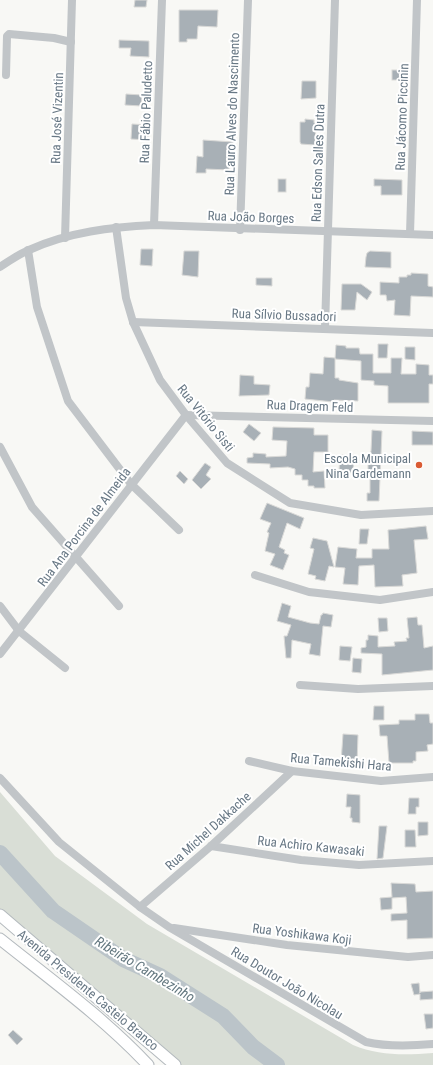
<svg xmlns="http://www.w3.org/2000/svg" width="433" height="1065" viewBox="0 0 433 1065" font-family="'Roboto Condensed',sans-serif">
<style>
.green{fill:#d9ded6}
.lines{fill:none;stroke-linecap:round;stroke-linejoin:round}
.river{stroke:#bbc4c9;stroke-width:16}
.building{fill:#a8b0b6;stroke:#d9d9d7}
.secondary-casing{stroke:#b3b9bd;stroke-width:13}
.street{stroke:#c1c5c8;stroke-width:8}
.secondary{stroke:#fff;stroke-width:11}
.poi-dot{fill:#da5b33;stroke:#fff;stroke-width:1.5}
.labels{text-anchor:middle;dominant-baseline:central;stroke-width:4;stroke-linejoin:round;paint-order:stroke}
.street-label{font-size:13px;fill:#687885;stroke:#fff}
.poi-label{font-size:13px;fill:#687885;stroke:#fff;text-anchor:end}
.water-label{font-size:14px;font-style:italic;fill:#647880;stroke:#fff}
</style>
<rect width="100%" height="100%" fill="#f8f8f5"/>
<path class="green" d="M0 792 55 856 147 924 353 1045C379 1056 405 1055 433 1053V1065H177L0 913Z"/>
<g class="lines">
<path class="river" d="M0 853 53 911 123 959 160 976 223 1016 253 1047 277 1065"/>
</g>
<g class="building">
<path d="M135 0H147L146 7H134Z"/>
<path d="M179 10H218L217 27 198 26 197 39H187V42H179Z"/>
<path d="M119 40 149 41V57L130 56 131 48H119Z"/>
<rect x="392" y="70" width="13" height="10"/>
<path d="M302 81H316V98L301 99Z"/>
<path d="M126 94 142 95 141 106 125 105Z"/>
<path d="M305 119 314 120V123H316L315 145 301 144 300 142V122H305Z"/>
<path d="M132 124 148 125V140L131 139Z"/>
<path d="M203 140 233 142 232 157H230L229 170 206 169V173H196L197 156 203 157Z"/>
<rect x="278" y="179" width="8" height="13"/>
<path d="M374 179 402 180V195H381V186H374Z"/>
<path d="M141 249H153L152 266 140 265Z"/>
<path d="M184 251H199L198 277 182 275Z"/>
<path d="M370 251 391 252V268L365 267 366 257 367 253Z"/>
<path d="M411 273 428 274V286L433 287V297L411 296 410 316 394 315 395 300 387 301 386 295H380V282L399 283V277H407V275H411Z"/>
<path d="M256 278H272V286L256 285Z"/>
<path d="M342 284H361L372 292 367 300 357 292 355 310H341Z"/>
<path d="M378 344H388L387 358H378Z"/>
<path d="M336 345 346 346V348H359L360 354H373V373H391V358H402L401 374H416V364L429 365V375H433V384H429V403H388V386L374 385V381L361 380V361L335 359Z"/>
<path d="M405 347H415V360L405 359Z"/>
<path d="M324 357 335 358V378H339V380L358 383V401L334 400V402L305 399 306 387H309L310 373 323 374Z"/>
<path d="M240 375 254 376V384L270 385 269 395 239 396Z"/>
<path d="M249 424 261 433 254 441 243 432Z"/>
<path d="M273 427 314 428V435H328V452H314L313 472 324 471 325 488H314V486H308V480H302V475H295V469L288 467 270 468V464L247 463V458L253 457V453L266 454V457L286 456 287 441 272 440Z"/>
<path d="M372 430 382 431 379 501H367V493H370V473H368V454H370L371 451Z"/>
<path d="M412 431 433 432V445H412Z"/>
<path d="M340 455H354L353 473 339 472Z"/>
<path d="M205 463 211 467 206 475 211 479 201 489 192 480Z"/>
<path d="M180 471 188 479 184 484 176 476Z"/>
<path d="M267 503 304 518 300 529 287 523 279 547 285 550 284 553 289 555 283 570 270 565 275 554 265 551 269 533 267 532 271 523 260 519Z"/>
<path d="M426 526 428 539 414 540 417 573 402 575 403 586 375 587 374 565 359 566 358 585 343 584 345 568 335 567 338 547 357 549 356 558H372V549H389L388 530Z"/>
<path d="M360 529H369L367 544H359Z"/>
<path d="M313 538 327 541 334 567 329 566 325 581 315 579 316 576 308 574 314 549 310 548Z"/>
<path d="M282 603 291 606 288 617 310 623 319 624 321 615H322L323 613 333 615 331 627 323 626 320 656 309 654 311 644 292 640 291 658H286L284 636H287L291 625 277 621Z"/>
<path d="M417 617 418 625H422L424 648 433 646V670L382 675V654L361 653V648L366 647V640H368V635L378 636V647L395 646 394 642 407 641 406 638H409L407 618Z"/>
<path d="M378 618H387L388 631 379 632Z"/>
<path d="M340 646 352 647 350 661 339 660Z"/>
<path d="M353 658 362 659 361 673 352 672Z"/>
<path d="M374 706H384V720H373Z"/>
<path d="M415 714H429L430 723H433V744L427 745 428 751 416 752V761H413V763H389L387 736H380L379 725 399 724V720H415Z"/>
<path d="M343 734 358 735 357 764 341 763Z"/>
<path d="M347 794 360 795V823L352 822V818H350L351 807H346Z"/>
<path d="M409 798H419V807H416V814H408Z"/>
<path d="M418 822H428V835L418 836Z"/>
<path d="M379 826H387L383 858 377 859Z"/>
<path d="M405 830H415L416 847H405Z"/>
<path d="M391 883 415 884 416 892 433 891V938L407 939V920L391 921V914L407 913 406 897 392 898V909L381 910 380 898 392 897Z"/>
<path d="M419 983 420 993V992L433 991V999L420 1000V994L414 995 411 984Z"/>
<path d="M424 1014H433V1028L426 1029Z"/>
<path d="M13 1030 23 1039 17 1045 8 1035Z"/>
</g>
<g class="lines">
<g class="secondary-casing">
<g id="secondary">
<path d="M0 915 175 1065"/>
<path d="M0 939C50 979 104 1018 148 1065"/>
</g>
</g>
<g class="street">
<path d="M6 75 7 36 9 34 54 38 71 42"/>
<path d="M154 225 162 0"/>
<path d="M116 227 126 298 133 322 160 380 186 415 227 463 290 503 361 515 433 511"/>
<path d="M240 230 248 0"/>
<path d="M410 234 417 0"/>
<path d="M65 238 72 0"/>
<path d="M28 250 37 307 68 401 131 484 179 530"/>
<path d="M0 267C9 261 19 254 29 250 68 232 112 227 154 225L433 235"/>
<path d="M133 322 433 333"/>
<path d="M325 328 335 0"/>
<path d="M186 415 433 421"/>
<path d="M0 447 32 507 119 606"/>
<path d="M255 575 309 592 380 600 433 592"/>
<path d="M0 606 19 631 65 668"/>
<path d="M0 654 186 415"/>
<path d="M300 685 358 689 433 686"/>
<path d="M249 761 292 771 381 781 433 777"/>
<path d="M0 778 59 842 140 907 169 927 366 1042C388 1047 410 1046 433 1044"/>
<path d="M211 846 301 860 359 865 433 861"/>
<path d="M140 907 211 846 292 771"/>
<path d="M174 928 287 945 408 957 433 955"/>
</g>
<use href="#secondary" class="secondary"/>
</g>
<circle class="poi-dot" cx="419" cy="465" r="4"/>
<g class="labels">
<g class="street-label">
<text transform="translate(146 112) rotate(-88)">Rua Fábio Paludetto</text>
<text transform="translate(232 114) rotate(-88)">Rua Lauro Alves do Nascimento</text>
<text transform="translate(402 117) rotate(-88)">Rua Jácomo Piccinin</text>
<text transform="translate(57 118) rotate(-88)">Rua José Vizentin</text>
<text transform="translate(318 163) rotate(-88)">Rua Edson Salles Dutra</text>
<text transform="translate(251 217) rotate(2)">Rua João Borges</text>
<text transform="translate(284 315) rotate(2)">Rua Sílvio Bussadori</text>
<text transform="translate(310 406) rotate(2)">Rua Dragem Feld</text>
<text transform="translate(206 418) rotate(51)">Rua Vitório Sisti</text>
<text transform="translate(84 527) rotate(-53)">Rua Ana Porcina de Almeida</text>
<text transform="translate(341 762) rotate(5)">Rua Tamekishi Hara</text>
<text transform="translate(208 831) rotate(-42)">Rua Michel Dakkache</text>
<text transform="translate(311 846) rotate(6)">Rua Achiro Kawasaki</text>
<text transform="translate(302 934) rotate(7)">Rua Yoshikawa Koji</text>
<text transform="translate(287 983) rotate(31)">Rua Doutor João Nicolau</text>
<text transform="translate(88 990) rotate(40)">Avenida Presidente Castelo Branco</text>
</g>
<g class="poi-label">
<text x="411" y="458">Escola Municipal<tspan x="411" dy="15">Nina Gardemann</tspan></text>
</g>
<g class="water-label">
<text transform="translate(145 969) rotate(31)">Ribeirão Cambezinho</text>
</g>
</g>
</svg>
